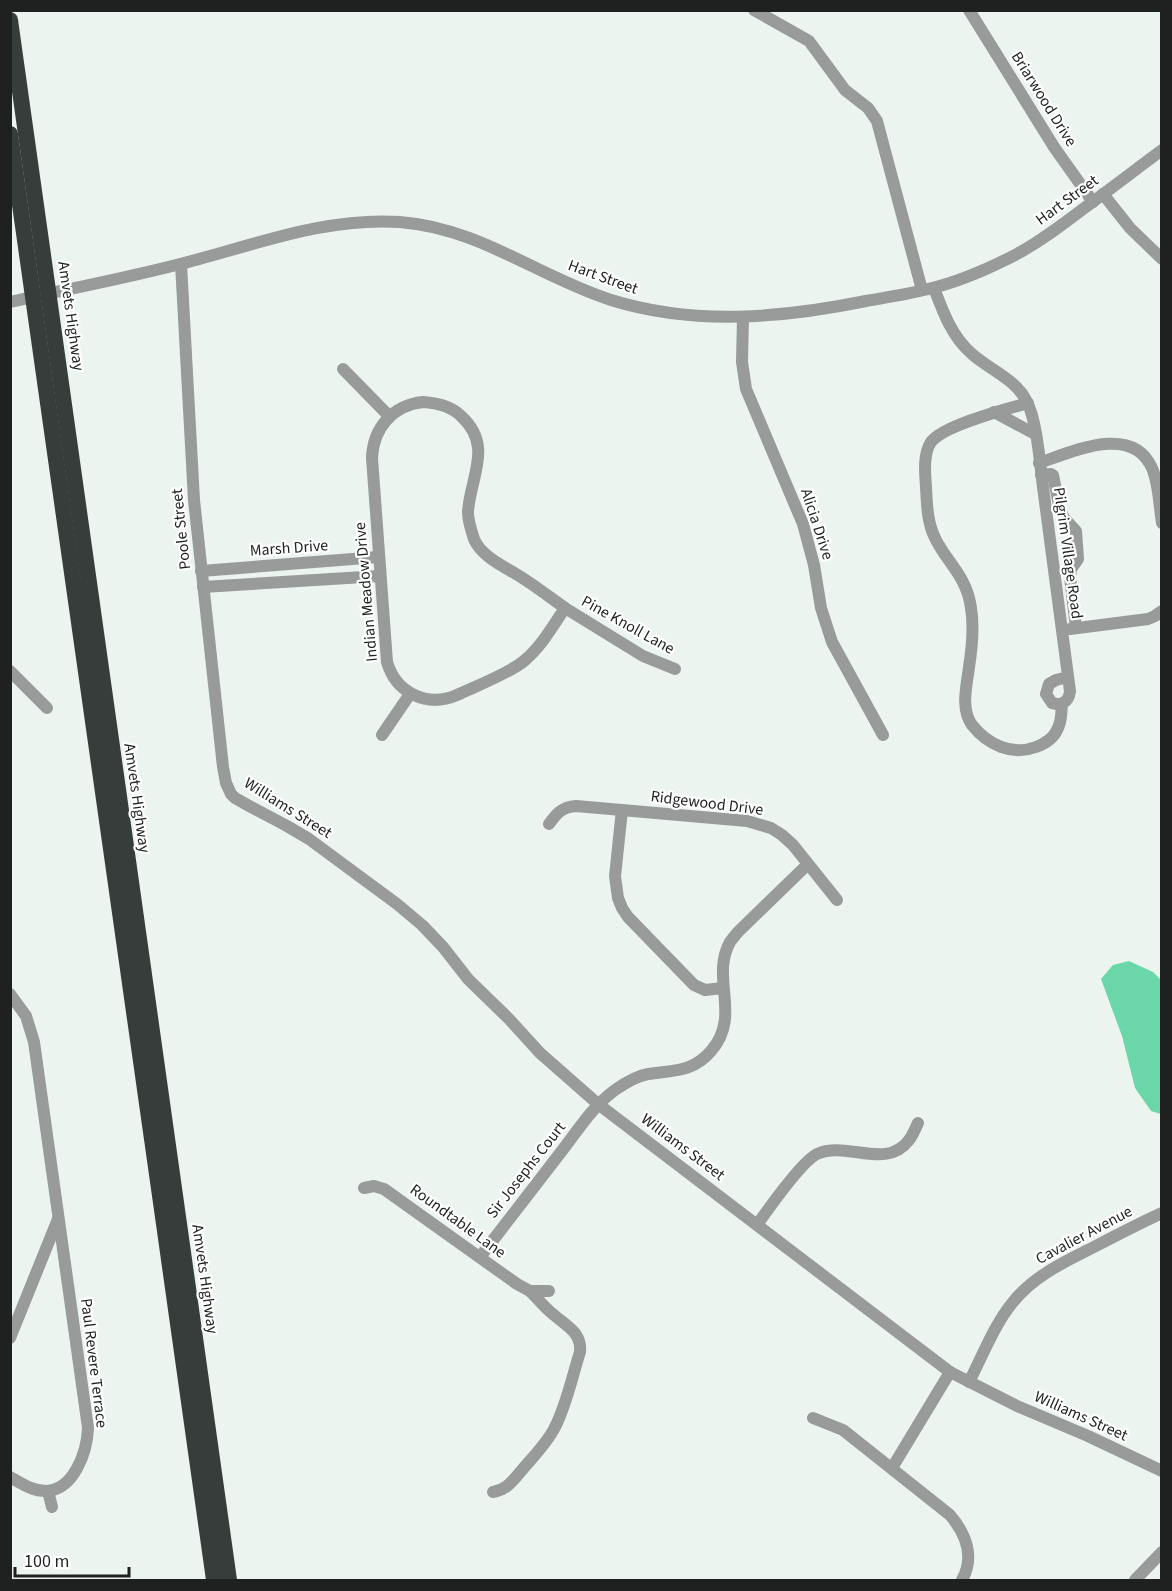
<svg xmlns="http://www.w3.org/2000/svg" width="1172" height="1591" viewBox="0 0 1172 1591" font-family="'Source Sans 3',sans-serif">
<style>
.water{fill:#6bd7a8}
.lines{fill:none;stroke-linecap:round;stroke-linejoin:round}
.minor{stroke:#989b9a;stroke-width:12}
.highway{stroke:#373d3a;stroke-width:16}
.labels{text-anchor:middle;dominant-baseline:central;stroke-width:4.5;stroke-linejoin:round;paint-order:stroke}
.street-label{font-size:16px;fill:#1e211f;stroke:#fff}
</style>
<rect width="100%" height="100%" fill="#ecf4f0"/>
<path class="water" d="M1129 961 1153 972 1161 980V1114L1151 1111 1135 1088 1122 1036 1101 979 1113 965Z"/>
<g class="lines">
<g class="minor">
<path d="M754 10 809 41 845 90 868 108 877 121 922 290"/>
<path d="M969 10 1054 147 1093 202"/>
<path d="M1103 194 1130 228 1162 259"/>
<path d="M181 264 194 500 223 767 226 783 231 794 235 798 251 807 287 826 309 839 397 904 422 925 443 947 468 979 509 1019 540 1053 598 1104 950 1372 1017 1406 1088 1436 1162 1471"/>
<path d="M934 288C943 312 952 337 972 354 990 370 1016 379 1027 402 1037 421 1040 465 1043 487 1052 555 1061 623 1070 691 1069 702 1061 706 1052 703L1046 694 1049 684 1056 680 1068 677"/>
<path d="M10 302C68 289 127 278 184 263 255 245 325 217 400 222 479 228 539 277 611 300 695 326 782 318 866 301 888 297 910 294 932 288 961 281 990 268 1017 254 1041 241 1062 225 1083 209 1109 190 1135 170 1162 150"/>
<path d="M743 317 742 362 746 389 803 524 814 565 821 608 832 642 883 735"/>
<path d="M343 369 389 416"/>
<path d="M423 402C438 403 451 406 461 416 494 446 470 477 468 512 468 521 471 530 474 539 482 558 508 568 524 579 538 588 551 598 565 608 553 626 541 647 524 661 508 674 476 686 457 695 427 708 396 693 387 662L372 458C373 428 393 405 423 402Z"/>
<path d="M1028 403C1007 409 944 425 931 442 923 454 925 473 926 487 927 505 927 523 936 540 949 565 967 577 971 608 974 626 972 648 969 667 967 685 960 708 972 725 988 745 1012 756 1036 747 1044 744 1053 739 1057 730 1062 722 1061 713 1062 704"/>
<path d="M994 412 1035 434"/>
<path d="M1039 463C1072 452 1132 423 1152 468 1159 484 1159 505 1162 523"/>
<path d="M1041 475 1051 474 1053 475 1060 510 1064 518 1076 531 1078 559 1071 569 1070 577 1076 628"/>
<path d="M201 571 378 557"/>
<path d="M203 587 380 576"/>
<path d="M565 608 643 656 675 669"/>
<path d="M1070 629 1148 619 1155 616 1162 611"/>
<path d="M10 671 47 708"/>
<path d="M382 735 410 694"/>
<path d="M622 810 615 876 618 898 622 908 628 917 694 985 705 990 723 988"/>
<path d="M549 824C557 813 562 807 576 806L747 821 771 828 782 835 793 845 837 900"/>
<path d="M10 994 26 1016 34 1042 88 1428C87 1452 74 1490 46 1491 32 1491 21 1483 10 1477"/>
<path d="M364 1188 374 1186 384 1189 517 1284 530 1291H549"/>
<path d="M757 1225C769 1208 801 1162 817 1154 846 1140 886 1171 909 1140 913 1135 915 1129 918 1123"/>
<path d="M480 1257C507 1222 534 1187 561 1152 578 1130 593 1106 615 1090 625 1083 636 1076 648 1074 673 1070 692 1073 711 1051 742 1016 710 978 730 942 733 938 736 934 739 931L808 864"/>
<path d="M10 1338 58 1219"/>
<path d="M969 1382C983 1355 994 1325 1013 1302 1034 1276 1064 1262 1092 1248 1115 1236 1138 1224 1162 1213"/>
<path d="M813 1418 843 1430 950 1515C966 1534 975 1557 962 1580"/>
<path d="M892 1468 950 1372"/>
<path d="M48 1491 52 1507"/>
<path d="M493 1492C507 1490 513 1480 522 1470 533 1457 546 1444 554 1429 566 1407 572 1377 580 1352 582 1333 567 1326 554 1315 545 1308 538 1299 530 1291"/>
<path d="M1135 1580 1162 1552"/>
</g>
<g class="highway">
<path d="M10 20 229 1580"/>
<path d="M10 134C59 498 113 861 164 1224 181 1343 197 1462 214 1580"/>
</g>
</g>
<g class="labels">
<g class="street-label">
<text transform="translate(1044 99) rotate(58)">Briarwood Drive</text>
<text transform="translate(1067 200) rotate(-36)">Hart Street</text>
<text transform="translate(603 277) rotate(20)">Hart Street</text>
<text transform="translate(71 316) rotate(82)">Amvets Highway</text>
<text transform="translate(817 524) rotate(72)">Alicia Drive</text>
<text transform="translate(181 529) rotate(-96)">Poole Street</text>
<text transform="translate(289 548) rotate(-4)">Marsh Drive</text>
<text transform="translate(1068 553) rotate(82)">Pilgrim Village Road</text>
<text transform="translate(366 592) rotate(-95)">Indian Meadow Drive</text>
<text transform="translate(628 625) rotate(29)">Pine Knoll Lane</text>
<text transform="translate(137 798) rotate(82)">Amvets Highway</text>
<text transform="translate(707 803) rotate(7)">Ridgewood Drive</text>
<text transform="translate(288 808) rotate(32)">Williams Street</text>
<text transform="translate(683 1147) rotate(37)">Williams Street</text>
<text transform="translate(526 1170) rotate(-52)">Sir Josephs Court</text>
<text transform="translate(458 1221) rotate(36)">Roundtable Lane</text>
<text transform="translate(1084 1235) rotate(-28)">Cavalier Avenue</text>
<text transform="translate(205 1279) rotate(82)">Amvets Highway</text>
<text transform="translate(94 1363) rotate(83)">Paul Revere Terrace</text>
<text transform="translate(1081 1416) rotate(24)">Williams Street</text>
</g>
</g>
<rect width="1172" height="1591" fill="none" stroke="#1e211f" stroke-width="24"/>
<path d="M15 1567v9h114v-9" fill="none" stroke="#1e211f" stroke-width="3"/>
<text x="24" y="1567" font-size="18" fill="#1e211f" stroke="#ffffff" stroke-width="4.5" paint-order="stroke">100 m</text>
</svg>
